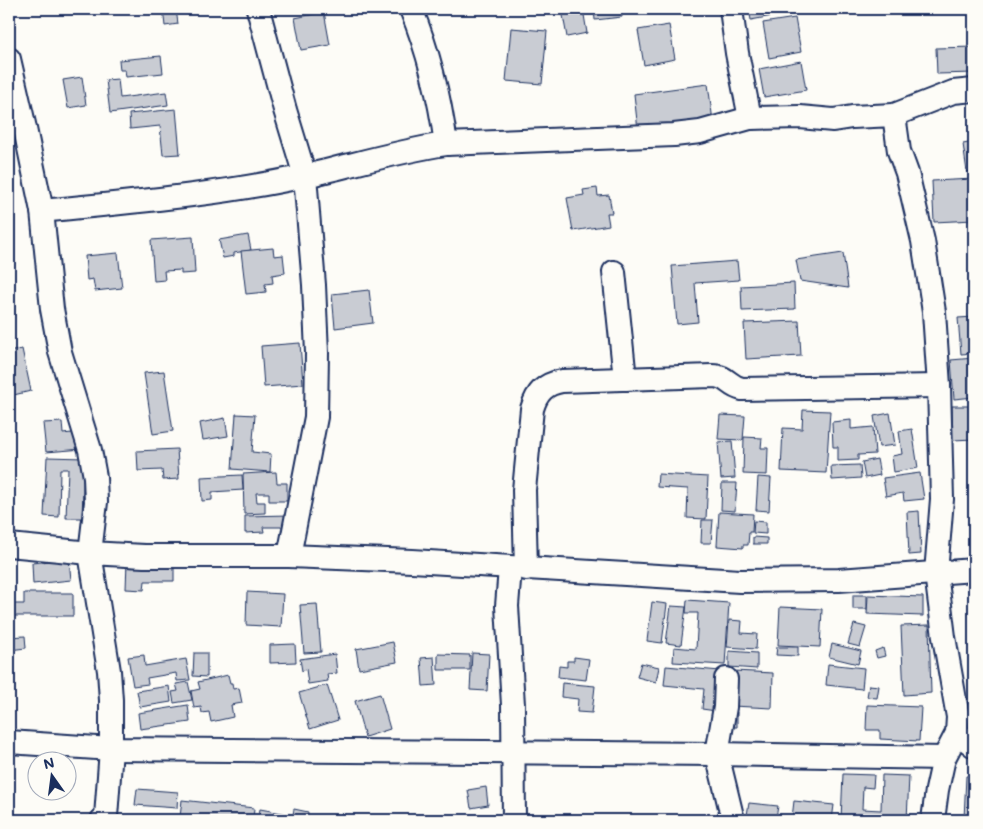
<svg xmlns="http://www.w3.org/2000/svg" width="983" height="829" viewBox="0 0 983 829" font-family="Mali,sans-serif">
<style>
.building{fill:#c9ccd3;stroke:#1b2f5e}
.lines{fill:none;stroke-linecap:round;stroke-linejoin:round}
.minor-casing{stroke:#1b2f5e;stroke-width:26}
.minor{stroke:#fdfcf7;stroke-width:22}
</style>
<rect width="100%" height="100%" fill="#fdfcf7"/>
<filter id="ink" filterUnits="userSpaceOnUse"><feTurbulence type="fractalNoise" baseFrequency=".02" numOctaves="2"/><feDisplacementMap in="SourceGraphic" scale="10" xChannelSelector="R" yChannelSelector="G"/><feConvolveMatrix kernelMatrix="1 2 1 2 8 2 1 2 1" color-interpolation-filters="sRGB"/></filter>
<g filter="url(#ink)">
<g class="building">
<path d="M163 9H176L178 24 165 26Z"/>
<path d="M571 9H583L587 33 567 37 562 10Z"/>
<path d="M594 9H621L622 17 595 20Z"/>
<path d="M749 9H793L794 12 751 20Z"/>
<path d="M831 9H868V12Z"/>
<path d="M324 12 330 45 301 50 295 18Z"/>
<path d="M795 18 801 52 769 58 763 23Z"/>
<path d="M669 25 675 59 644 65 638 30Z"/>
<path d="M511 28 547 31 542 84 506 81Z"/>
<path d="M974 47V73L937 74 936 48Z"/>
<path d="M161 56 163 73 126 77 125 70H120L119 60Z"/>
<path d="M801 61 806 90 764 97 759 69Z"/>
<path d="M82 77 86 105 68 108 63 80Z"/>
<path d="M118 79 120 98 166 92 168 105 110 113 106 80Z"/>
<path d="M708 84 713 121 638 130 634 94Z"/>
<path d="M176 109 180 154 163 155 160 126 130 129 129 114Z"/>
<path d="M974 142V171L967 172 963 144Z"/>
<path d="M974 179V220L934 222 932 181Z"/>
<path d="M597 188 598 196 609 195 612 213H607L609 225 573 231 567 198 584 195 583 190Z"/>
<path d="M248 235 251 250 234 253V256L223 258 219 240Z"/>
<path d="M193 237 195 273 181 274V270L164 271 165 280 154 281 151 240Z"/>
<path d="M273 248 274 256 283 255 285 273 272 275 273 283 265 284 266 292 246 294 241 251Z"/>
<path d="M118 253 122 288 95 291 93 279 87 280 85 256Z"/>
<path d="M843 253 848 288 800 281 796 260Z"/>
<path d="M737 261 739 280 695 283 698 322 677 324 672 266Z"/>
<path d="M794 283 795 309 742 311 741 286Z"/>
<path d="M369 290 373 323 335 328 332 294Z"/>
<path d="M974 317V353L961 354 958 318Z"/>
<path d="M799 321 801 356 746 359 744 323Z"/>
<path d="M300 343 303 384 264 387 261 346Z"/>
<path d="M22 349 31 391 9 396V352Z"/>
<path d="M974 358V397L954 399 951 360Z"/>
<path d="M164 371 173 431 153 434 144 373Z"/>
<path d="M972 404H974V417L972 418Z"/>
<path d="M952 406H969L970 420H974V439L953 440Z"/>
<path d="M803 410 830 411 826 473 781 471 783 428 802 429Z"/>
<path d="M890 413 895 445 879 447 874 416Z"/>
<path d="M236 414 255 415 252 452 271 454 270 472 232 469Z"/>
<path d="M720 415 745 416 743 440 718 439Z"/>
<path d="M225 418 228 436 203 440 200 423Z"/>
<path d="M851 420V429L873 427 875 454 858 455V460L838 461V447H833L832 422Z"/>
<path d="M62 422 63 434 81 432 83 449 46 452 43 423Z"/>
<path d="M912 429 918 468 894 472 892 456 902 454 899 431Z"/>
<path d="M744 437 762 438 761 448H768L767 475 743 474Z"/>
<path d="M732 441 735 478 721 479 718 442Z"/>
<path d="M177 449 179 479 163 480 162 470 138 471 137 451Z"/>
<path d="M47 457 84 458 82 518H66L68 469H60L59 517 44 516Z"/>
<path d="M877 459 880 475 865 478 862 462Z"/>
<path d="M860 465 861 478 832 480 831 466Z"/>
<path d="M276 472 277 483H287V501H269V493H256L257 502H265V513L244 514 243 474Z"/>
<path d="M920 473 924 499 904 501 903 493 886 496 883 478Z"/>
<path d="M658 474 708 477 706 519 687 518 688 489 657 487Z"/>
<path d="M242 475 243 490 212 492V500L202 501 201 477Z"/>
<path d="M758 477 771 478 769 511 756 510Z"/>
<path d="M722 483H737L735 511 721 510Z"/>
<path d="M919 511 921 554 909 555 907 512Z"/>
<path d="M719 512 753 514 752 532H749L748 545H743V548L717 546Z"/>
<path d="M289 515V527H263L264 532 245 533V516Z"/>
<path d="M702 520H713L711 543H701Z"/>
<path d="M754 521 766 522V534L753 533Z"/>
<path d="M753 537 767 538V544H753Z"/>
<path d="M69 559 71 580 33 584 32 563Z"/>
<path d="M127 561 174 563V581H145L144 590 126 589Z"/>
<path d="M247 592 283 594 281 627 246 625Z"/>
<path d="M24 593H73V616H12V604H24Z"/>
<rect x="853" y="595" width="14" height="14"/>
<path d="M868 595 923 597V616L867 614Z"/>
<path d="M687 600 729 603 725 665 673 662 674 647 696 649 698 613H686Z"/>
<path d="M652 602 667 604 662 643 647 641Z"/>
<path d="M317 604 321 652 304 653 300 605Z"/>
<path d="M671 606 686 607 681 645 666 643Z"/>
<path d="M780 607 822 609 820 647 778 645Z"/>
<path d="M729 620 742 621 741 633 757 634 756 649 727 647Z"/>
<path d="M854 624 866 627 860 647 848 644Z"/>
<path d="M929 625 931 693 904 695 901 626Z"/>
<path d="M25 636 26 648 9 650V637Z"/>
<path d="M393 642 397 662 359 669 356 649Z"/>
<path d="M295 644 296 662 270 663V645Z"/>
<path d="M832 644 861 651 858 664 829 657Z"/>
<path d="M777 647H798V656L776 655Z"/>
<path d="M883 648 885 656 877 658 875 651Z"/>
<path d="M729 651 757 653V669L729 667Z"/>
<path d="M194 653H207V677L193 676Z"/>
<path d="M472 653 489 654 487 691 470 690Z"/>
<path d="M335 654 337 673 327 674 328 681 308 684 306 669 302 671 300 659Z"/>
<path d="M438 654 470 655V670H438Z"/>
<path d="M144 655 145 666 186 659 190 680 177 681 176 673 147 678 148 684 133 686 128 657Z"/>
<path d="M434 657 436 685 423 686 421 658Z"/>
<path d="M574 657 589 659 586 680 558 677 559 666 567 667V661H574Z"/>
<path d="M641 663 659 667 656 682 637 677Z"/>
<path d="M828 664 864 668 862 689 826 685Z"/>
<path d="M666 666 720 671 716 711 702 709 704 689 664 685Z"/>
<path d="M734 671 773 673 772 708 732 706Z"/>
<path d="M228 675 230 683H232L233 689 239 688 242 703 231 705 233 717 211 722 209 712 202 713 201 707 194 708 191 691 200 689 198 682Z"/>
<path d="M188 682 192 700 174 703 172 692 178 691 176 684Z"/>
<path d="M562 683 595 686 592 713 577 712 578 699 561 697Z"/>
<path d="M327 685 338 720 310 729 299 693Z"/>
<path d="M869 685 879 686 877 698 867 697Z"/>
<path d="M169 686 171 702 140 707 137 691Z"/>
<path d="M380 694 390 729 365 737 355 701Z"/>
<path d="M188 705 190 722 140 729 138 713Z"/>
<path d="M867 705 921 707 919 741 880 739V730H866Z"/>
<path d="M726 711 737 712V727H726Z"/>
<path d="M843 774 874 775 873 788 863 787 862 809 881 810 882 775 909 776 907 820H841Z"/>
<path d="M966 776H974V819H964Z"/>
<path d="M486 787 488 805 471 808 468 790Z"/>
<path d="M137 789 178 792 177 808 135 805Z"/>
<path d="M182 800 254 808 253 820H207L180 817Z"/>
<path d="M794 801 834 805 832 820 792 818Z"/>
<path d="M749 803 778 806 776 818 747 815Z"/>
<path d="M260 809 293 815 294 809 308 812 307 820H258Z"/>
</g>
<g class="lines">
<g class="minor-casing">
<g id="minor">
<path d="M258 9 285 110 305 176 314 285 317 353 316 417 289 556"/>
<path d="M411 9C428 50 440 100 446 144"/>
<path d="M731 9 737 53 750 118"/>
<path d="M9 59 24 124 42 211 52 309 60 352 90 450 95 477 96 502 90 553 109 671 111 700V749L106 817 102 820"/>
<path d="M894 115 953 92 974 90"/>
<path d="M42 211C130 202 219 195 305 176 353 165 398 151 446 144L674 135 700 132 750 118 800 117 833 120 852 117 894 115 899 151 907 173 923 241 934 312 939 386 942 499 936 573 944 637 958 717 957 733 944 758 937 790 933 820"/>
<path d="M614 272 625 379"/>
<path d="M9 545 90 553 144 556H289L412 561 740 581 839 580 974 570"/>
<path d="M510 568 507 606 513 705 514 820"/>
<path d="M526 569 524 490 532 409C537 392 545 384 562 381L712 376C728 376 728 386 742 389L939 386"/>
<path d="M726 679 725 707 717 754 733 820"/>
<path d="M957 733 974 746"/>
<path d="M9 742 111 749 717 754 944 758"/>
</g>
</g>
<use href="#minor" class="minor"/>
</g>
</g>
<rect width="983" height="829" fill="none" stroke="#fdfcf7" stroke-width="30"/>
<rect x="15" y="15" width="953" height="799" fill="none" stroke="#1b2f5e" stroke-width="2" filter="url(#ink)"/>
<g transform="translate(52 776) rotate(346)"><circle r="24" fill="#fdfcf7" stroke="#a3aaba"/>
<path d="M0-4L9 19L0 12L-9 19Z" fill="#1b2f5e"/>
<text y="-8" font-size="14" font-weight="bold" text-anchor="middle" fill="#1b2f5e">N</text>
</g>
</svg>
